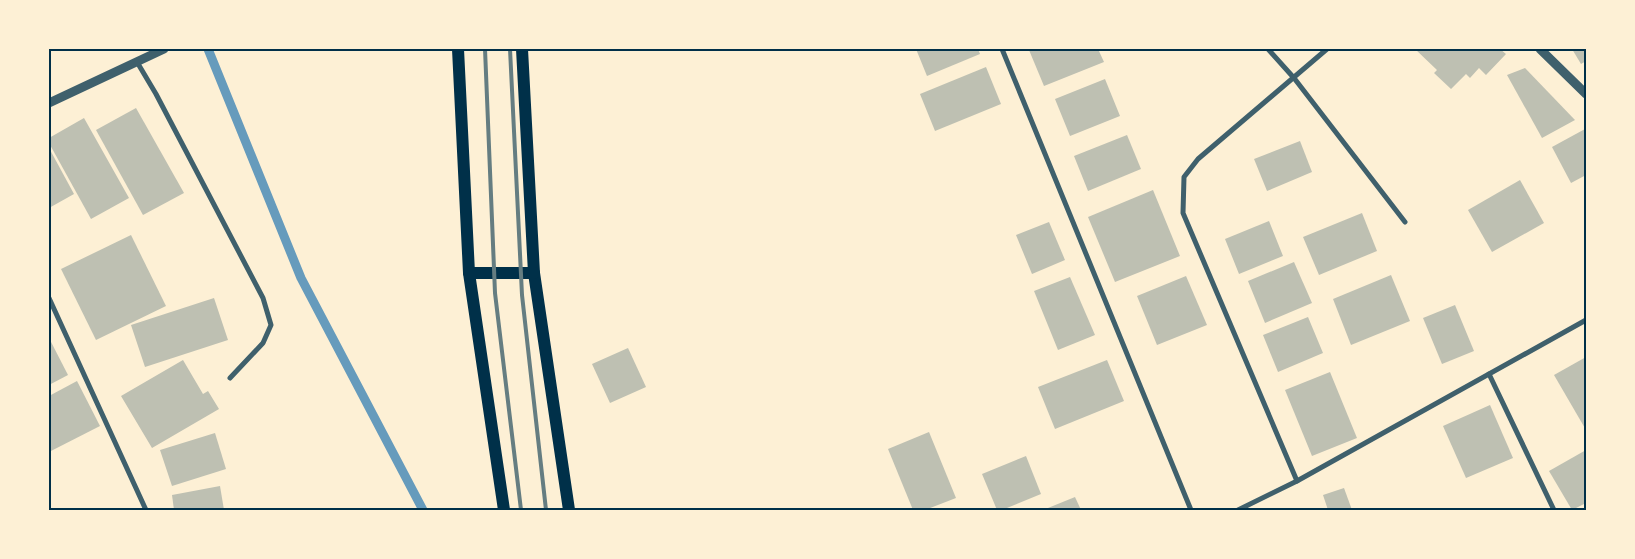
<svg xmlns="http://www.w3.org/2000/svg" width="1635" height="559" viewBox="0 0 1635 559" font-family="'Titillium Web',sans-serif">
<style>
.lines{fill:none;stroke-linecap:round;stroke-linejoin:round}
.stream{stroke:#669bbc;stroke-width:9}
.building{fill:#bec0b2}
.minor{stroke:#3f606c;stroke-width:5}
.tertiary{stroke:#3f606c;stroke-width:9}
.primary{stroke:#003049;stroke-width:12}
.rail{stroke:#657d81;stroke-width:4}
.neatline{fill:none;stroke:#003049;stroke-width:2}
</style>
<rect width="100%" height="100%" fill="#fdf0d5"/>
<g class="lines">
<path class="stream" d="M208 49 301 278 423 510"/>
</g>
<g class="building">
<path d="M916 49H978L980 54 927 76Z"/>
<path d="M1033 49H1098L1104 62 1044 86 1029 50Z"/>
<path d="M1415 49H1500L1506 54 1486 75 1479 68 1470 78 1466 74 1451 89 1434 73 1437 70Z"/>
<path d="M1572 49H1586V61L1581 64Z"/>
<path d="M986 67 1001 104 935 131 920 94Z"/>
<path d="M1525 68 1575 120 1542 138 1507 75Z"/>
<path d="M1105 79 1120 116 1070 136 1055 99Z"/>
<path d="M136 108 184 193 143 215 96 130Z"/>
<path d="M84 118 129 198 91 219 49 143V138Z"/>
<path d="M1585 129 1586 131V175L1571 183 1552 147Z"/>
<path d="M1127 135 1141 169 1088 191 1074 156Z"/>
<path d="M1300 141 1312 172 1267 191 1254 159Z"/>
<path d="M49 148 74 194 49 208Z"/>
<path d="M1520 180 1544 223 1492 252 1468 210Z"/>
<path d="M1153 190 1180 256 1115 282 1088 217Z"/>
<path d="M1362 213 1377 251 1319 275 1303 237Z"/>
<path d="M1269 221 1283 256 1239 274 1225 239Z"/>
<path d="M1049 222 1065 260 1032 274 1016 235Z"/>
<path d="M131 235 166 306 96 340 61 269Z"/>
<path d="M1294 262 1312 303 1265 323 1248 281Z"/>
<path d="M1391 275 1410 321 1351 345 1333 299Z"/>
<path d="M1186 276 1207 325 1157 345 1137 296Z"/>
<path d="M1070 277 1095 335 1058 350 1034 291Z"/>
<path d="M214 298 228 340 145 367 131 325Z"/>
<path d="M1455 305 1474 351 1442 364 1423 318Z"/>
<path d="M1308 317 1323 353 1278 372 1263 335Z"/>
<path d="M49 338 68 375 49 385Z"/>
<path d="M628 348 646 387 610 403 592 364Z"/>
<path d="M1586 357V430L1554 375Z"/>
<path d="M183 360 203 394 208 391 219 409 152 448 121 396Z"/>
<path d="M1107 360 1124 401 1055 429 1038 387Z"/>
<path d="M1330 372 1357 438 1312 456 1285 390Z"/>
<path d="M77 381 100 426 49 452V396Z"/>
<path d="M1490 405 1513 458 1466 478 1443 426Z"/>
<path d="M929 432 956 498 925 510H913L888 449Z"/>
<path d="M215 433 226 469 172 486 160 450Z"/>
<path d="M1586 450V503L1572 510 1549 471Z"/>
<path d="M1026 456 1041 494 1002 510H997L982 474Z"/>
<path d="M220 486 224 510H174L172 495Z"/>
<path d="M1344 488 1352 510H1328L1323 495Z"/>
<path d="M1075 497 1081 510H1043Z"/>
</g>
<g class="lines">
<g class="minor">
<path d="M1002 49 1191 510"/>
<path d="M1268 49 1294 78 1405 222"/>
<path d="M137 62 156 94 263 298 271 325 263 343 230 378"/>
<path d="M49 298 146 510"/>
<path d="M1489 374 1554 510"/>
<path d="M1297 481 1183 213 1184 177 1198 159 1327 49"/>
<path d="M1238 510 1297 481 1586 320"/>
</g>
<g class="tertiary">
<path d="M1540 49 1586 94"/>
<path d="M49 103 164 49"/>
</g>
<g class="primary">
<path d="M458 49 469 273 504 510"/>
<path d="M522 49 534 273 569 510"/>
<path d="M469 273H534"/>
</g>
<g class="rail">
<path d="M485 49 495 293 521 510"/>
<path d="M510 49 522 295 546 510"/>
</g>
</g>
<rect width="1635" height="559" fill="none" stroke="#fdf0d5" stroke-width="100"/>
<rect x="50" y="50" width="1535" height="459" class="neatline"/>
</svg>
